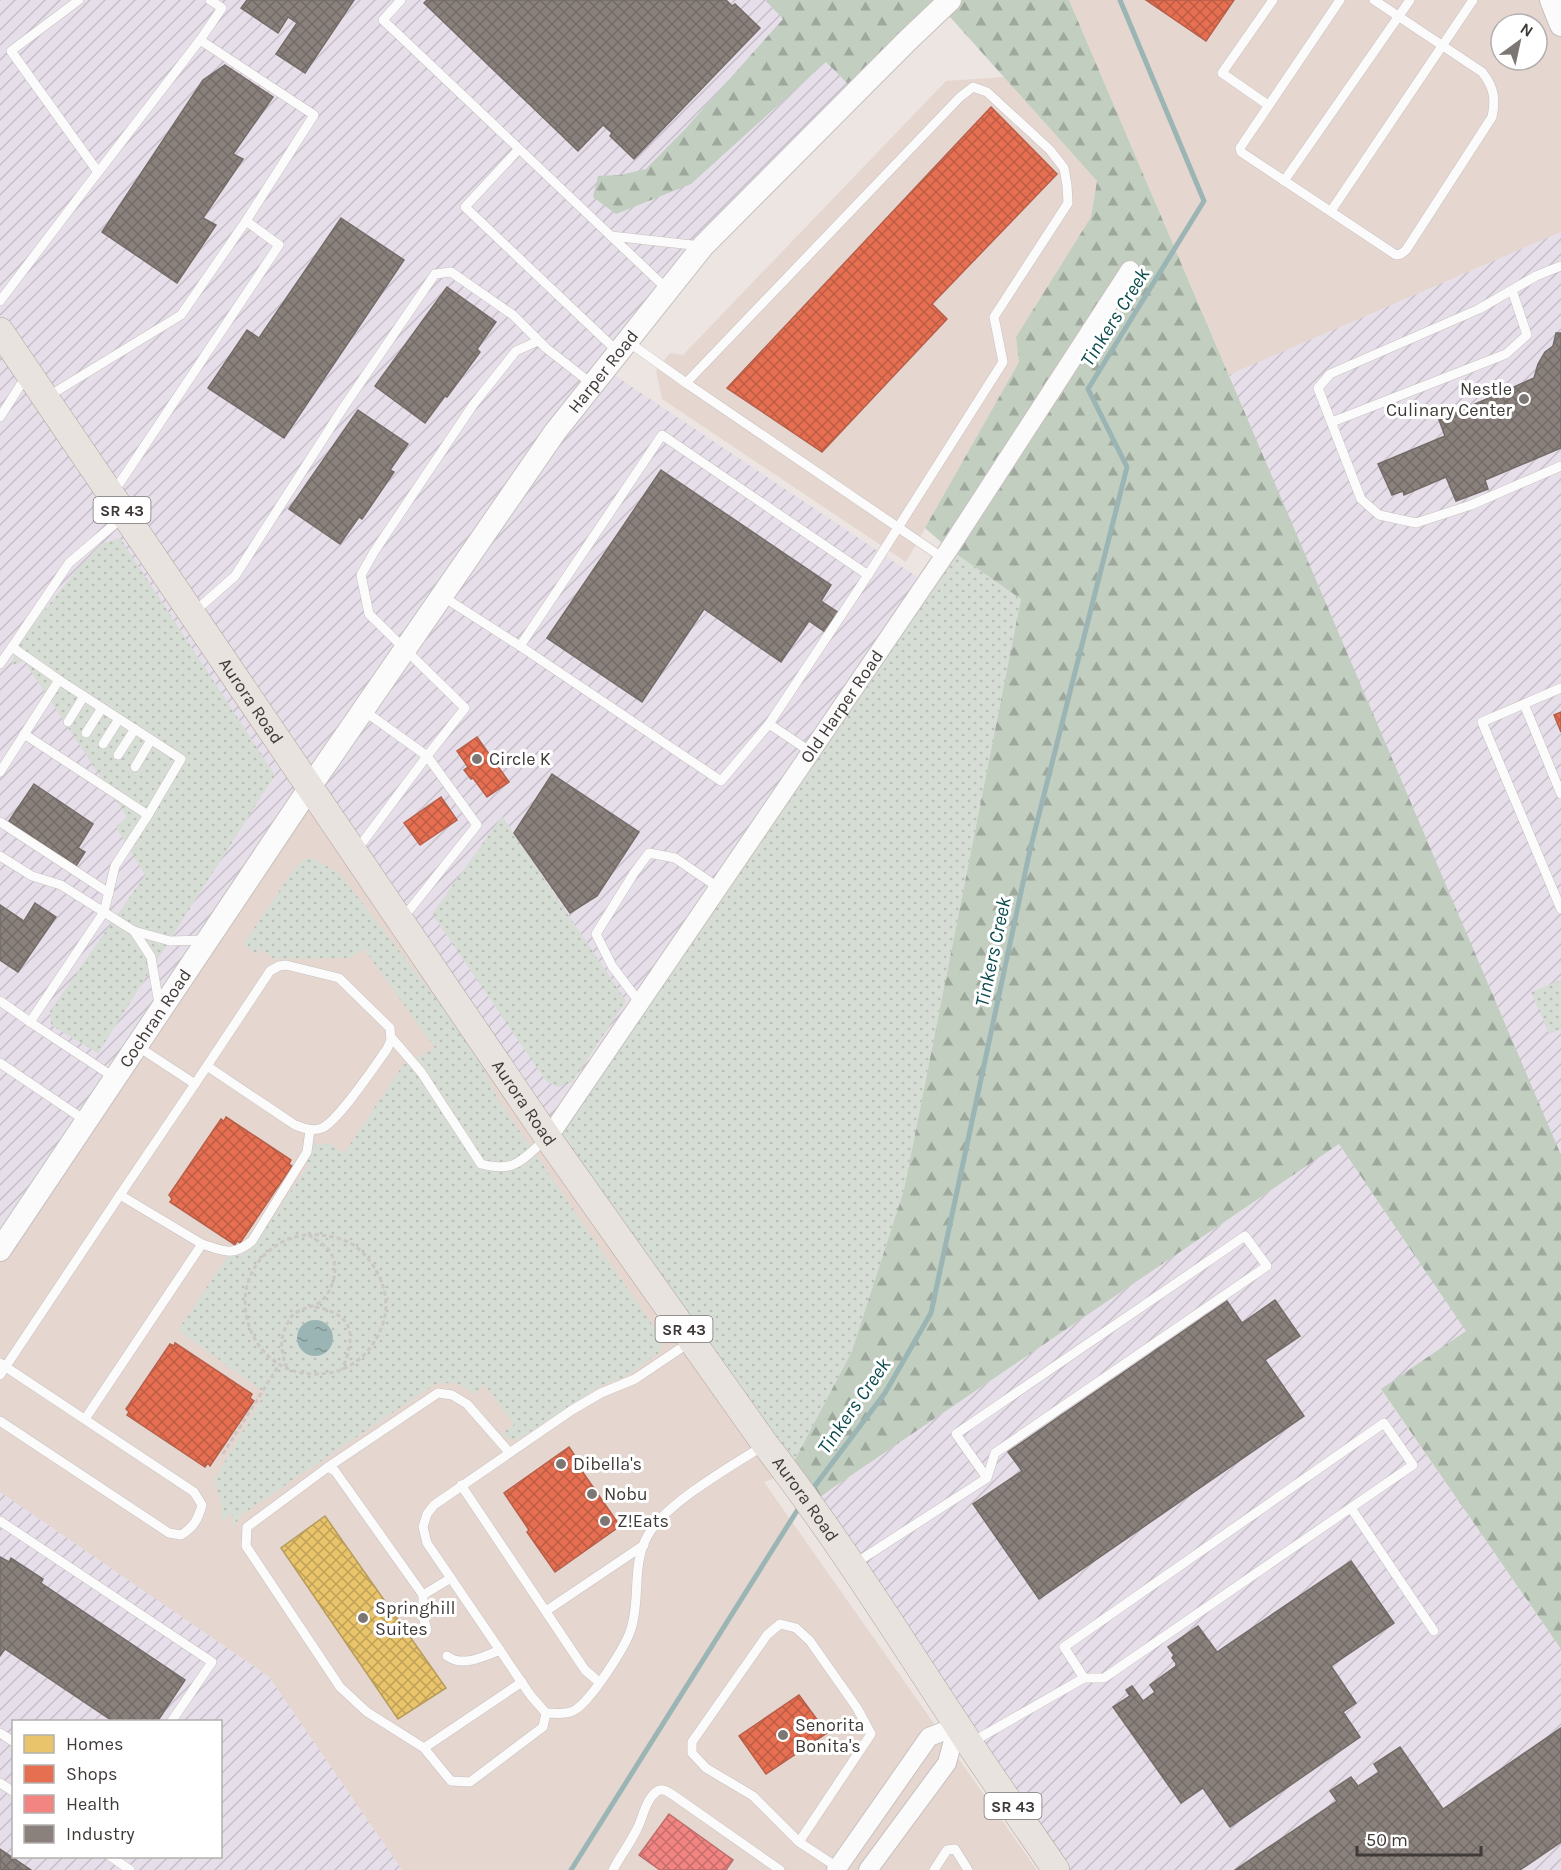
<svg xmlns="http://www.w3.org/2000/svg" width="1561" height="1870" viewBox="0 0 1561 1870" font-family="Karla,sans-serif">
<style>
.built{fill:#e5d6d0;fill-rule:evenodd}
.industrial{fill:url(#industrial-furrows);fill-rule:evenodd}
.green{fill:url(#green-dots)}
.forest{fill:url(#forest-firs)}
.water{fill:url(#water-ripples)}
.homes{fill:url(#homes-cross-hatch);stroke:#b69b5b;stroke-width:1.5}
.shops{fill:url(#shops-cross-hatch);stroke:#b55f4a;stroke-width:1.5}
.health{fill:url(#health-cross-hatch);stroke:#bc6e6c;stroke-width:1.5}
.industry{fill:url(#industry-cross-hatch);stroke:#746c68;stroke-width:1.5}
.lines{fill:none;stroke-linecap:round;stroke-linejoin:round}
.stream{stroke:#9bb5b5;stroke-width:5}
.service-casing{stroke:#c7c1bf;stroke-width:10}
.minor-casing{stroke:#c7c1bf;stroke-width:20}
.tertiary-casing{stroke:#c7c1bf;stroke-width:24}
.primary-casing{stroke:#afa49a;stroke-width:28}
.path{stroke:#cac7c6;stroke-width:3;stroke-dasharray:4.5 3;stroke-linecap:butt}
.service{stroke:#fcfbfb;stroke-width:9}
.minor{stroke:#fcfbfb;stroke-width:18}
.tertiary{stroke:#fcfbfb;stroke-width:22}
.primary{stroke:#e9e3df;stroke-width:27}
.poi-dot{fill:#7c7674;stroke:#fff;stroke-width:2}
.labels{text-anchor:middle;dominant-baseline:central;stroke-width:6;stroke-linejoin:round;paint-order:stroke}
.shield{fill:#fff;stroke:#797574;stroke-width:1.5}
.shield-label{font-size:16px;font-weight:bold;fill:#3f3a38}
.street-label{font-size:18px;fill:#3f3a38;stroke:#fff}
.poi-label{font-size:18px;fill:#3f3a38;stroke:#fff;text-anchor:start}
.water-label{font-size:20px;font-style:italic;fill:#0b4b4d;stroke:#fff}
</style>
<defs>
<pattern id="industrial-furrows" width="10" height="10" patternUnits="userSpaceOnUse" patternTransform="scale(1.5)"><rect width="10" height="10" fill="#e6dee9"/><path d="M-1 1l2-2M0 10L10 0M9 11l2-2" fill="none" stroke="#c6bfc9"/></pattern>
<pattern id="green-dots" width="8" height="8" patternUnits="userSpaceOnUse" patternTransform="scale(1.5)"><rect width="8" height="8" fill="#d6ddd4"/><path d="M2 2h.1M6 6h.1" fill="none" stroke="#b9beb7" stroke-width="1.8" stroke-linecap="round"/></pattern>
<pattern id="forest-firs" width="22" height="20" patternUnits="userSpaceOnUse" patternTransform="scale(1.5)"><rect width="22" height="20" fill="#c1cec0"/><path d="M5 1l3.5 6h-7zM16 11l3.5 6h-7z" fill="#9ea89d"/></pattern>
<pattern id="water-ripples" width="26" height="14" patternUnits="userSpaceOnUse" patternTransform="scale(1.5)"><rect width="26" height="14" fill="#9bb5b5"/><path d="M2 4q2-2 4 0t4 0M15 11q2-2 4 0t4 0" fill="none" stroke="#809494"/></pattern>
<pattern id="homes-cross-hatch" width="8" height="8" patternUnits="userSpaceOnUse" patternTransform="scale(1.5)"><rect width="8" height="8" fill="#e9c46a"/><path d="M0 0l8 8M0 8l8-8" fill="none" stroke="#bea058"/></pattern>
<pattern id="shops-cross-hatch" width="8" height="8" patternUnits="userSpaceOnUse" patternTransform="scale(1.5)"><rect width="8" height="8" fill="#e76f51"/><path d="M0 0l8 8M0 8l8-8" fill="none" stroke="#bd5c44"/></pattern>
<pattern id="health-cross-hatch" width="8" height="8" patternUnits="userSpaceOnUse" patternTransform="scale(1.5)"><rect width="8" height="8" fill="#f28482"/><path d="M0 0l8 8M0 8l8-8" fill="none" stroke="#c56d6b"/></pattern>
<pattern id="industry-cross-hatch" width="8" height="8" patternUnits="userSpaceOnUse" patternTransform="scale(1.5)"><rect width="8" height="8" fill="#8a817c"/><path d="M0 0l8 8M0 8l8-8" fill="none" stroke="#726b67"/></pattern>
</defs>
<rect width="100%" height="100%" fill="#ede5e2"/>
<g class="built">
<path d="M1069 0H1551L1561 25V232L1229 375ZM1501 24H1537V60H1501Z"/>
<path d="M1004 77 1097 181 1091 217 1016 337 1019 362 906 562 662 399 656 371 670 353 683 355 946 81Z"/>
<path d="M310 787 788 1473 764 1482 1037 1870H402L269 1677 0 1492V1250Z"/>
</g>
<g class="industrial">
<path d="M0 0H765L856 92 605 369 926 583 548 1138 310 787 0 1250Z"/>
<path d="M1561 232V1179L1229 375Z"/>
<path d="M1339 1144 1467 1331 1381 1390 1561 1649V1870H1056L810 1505 831 1489Z"/>
<path d="M0 1492 269 1677 402 1870H0ZM14 1722H220V1856H14Z"/>
</g>
<g class="green">
<path d="M120 538 275 775 98 1053 51 1025 50 1011 145 875 116 827 127 817 24 661 12 665 17 644 76 571 101 544Z"/>
<path d="M949 549 1021 599 904 1190 852 1351 788 1473 548 1138Z"/>
<path d="M502 816 626 1001 572 1082 557 1087 546 1081 432 914Z"/>
<path d="M313 858 340 874 475 1049 497 1098 662 1339 660 1352 625 1377 600 1386 519 1439H509L501 1434 514 1425 485 1385 474 1394C460 1382 452 1381 434 1385L241 1515 233 1528 232 1513 221 1522 222 1505 214 1480 265 1393 178 1330 228 1255 250 1251 308 1166 304 1151 309 1144H329L344 1153 403 1065 435 1048 364 949 350 958 274 959 260 948 257 955 243 944 295 868 305 859Z"/>
<path d="M1561 980V1029L1549 1034 1531 992Z"/>
</g>
<path class="forest" d="M765 0H1069L1561 1155V1649L1381 1389 1466 1331 1339 1144 831 1489 810 1505 788 1473 852 1351 904 1190 1021 599 949 549 925 528 1019 362 1016 337 1091 217 1097 181 942 8 856 92 826 62 691 184 616 214 593 197 598 176 620 175 646 169 685 129 783 19Z"/>
<circle class="water" cx="315" cy="1338" r="18"/>
<path class="homes" d="M325 1516 446 1688 398 1719 281 1548Z"/>
<g class="shops">
<path d="M1146 0H1234L1206 41Z"/>
<path d="M991 107 1057 174 932 304 947 319 822 452 727 388Z"/>
<path d="M1561 712V732L1554 715Z"/>
<path d="M477 737 509 782 487 797 473 778 471 779 464 770 468 767 457 751Z"/>
<path d="M441 797 457 820 420 845 404 823Z"/>
<path d="M226 1117 291 1160 289 1164 292 1166 240 1243 237 1241 235 1245 170 1202 172 1199 169 1195 221 1119 224 1121Z"/>
<path d="M175 1343 252 1394 250 1398 254 1401 210 1466 208 1463 205 1467 127 1415 129 1412 126 1409 170 1344 174 1346Z"/>
<path d="M569 1447 577 1459 575 1461 620 1526 555 1572 527 1532 529 1530 504 1493Z"/>
<path d="M799 1695 827 1733 766 1774 739 1736Z"/>
</g>
<path class="health" d="M669 1814 733 1860 726 1870H660L639 1855Z"/>
<g class="industry">
<path d="M247 0H354L305 73 276 54 297 23 288 17 278 33 241 8Z"/>
<path d="M427 0H726L732 6 735 4 760 28 634 159 610 136 612 133 603 125 578 151 424 3Z"/>
<path d="M225 65 273 97 233 154 243 159 203 218 216 225 177 283 102 232 203 80Z"/>
<path d="M341 218 404 260 284 438 208 388 247 330 259 338Z"/>
<path d="M447 287 496 322 477 349 480 352 447 397 445 396 425 423 375 386Z"/>
<path d="M1556 333H1561V448L1485 480 1488 489 1456 501 1446 477 1404 495 1403 491 1392 495 1378 464 1445 436 1439 420 1534 378 1538 364 1545 352 1553 346Z"/>
<path d="M358 410 408 444 390 470 394 472 362 519 359 517 340 544 289 509Z"/>
<path d="M661 470 831 585 821 601 839 613 825 632 809 621 781 662 704 609 642 702 547 638Z"/>
<path d="M552 774 639 832 597 896 570 913 514 833Z"/>
<path d="M34 784 93 824 78 848 85 852 76 866 9 821Z"/>
<path d="M35 903 56 917 18 972 0 960V905L24 921Z"/>
<path d="M1275 1300 1300 1336 1265 1360 1304 1416 1039 1599 973 1504 1022 1471 1008 1452 1227 1301 1242 1323Z"/>
<path d="M0 1557 9 1562 11 1558 43 1579 41 1583 185 1680 157 1722H114L5 1649 0 1656Z"/>
<path d="M1351 1561 1394 1623 1331 1666 1356 1703 1343 1712 1360 1737 1230 1827 1203 1788 1181 1803 1113 1707 1130 1696 1126 1690 1132 1686 1143 1701 1155 1692 1150 1685 1176 1666V1663L1172 1658 1174 1655 1168 1647 1198 1626 1217 1652Z"/>
<path d="M1561 1728V1842L1520 1870H1235L1337 1801 1330 1791 1351 1777 1358 1786 1379 1772 1374 1764 1400 1747 1443 1809Z"/>
<path d="M0 1849 31 1870H0Z"/>
</g>
<g class="lines">
<g class="stream">
<path d="M811 1491 885 1393 931 1313 1030 850 1127 467 1088 389 1204 201 1120 0"/>
<path d="M571 1870 800 1506"/>
</g>
<g class="service-casing">
<g id="service">
<path d="M210 0 222 8 200 40 314 115 246 221"/>
<path d="M401 0 383 20 668 290"/>
<path d="M1340 0 1240 148 1241 152 1396 255 1401 254 1406 250 1492 117C1496 99 1494 87 1482 72L1374 0"/>
<path d="M1268 105 1222 73 1273 0"/>
<path d="M519 149 465 207 617 351"/>
<path d="M96 175 200 40"/>
<path d="M1284 181 1410 0"/>
<path d="M1331 211 1473 0"/>
<path d="M611 236 701 246"/>
<path d="M1561 266 1536 276 1479 309 1330 374 1318 388 1361 499 1379 515 1416 523 1471 505 1561 466"/>
<path d="M0 301 98 172 11 51 79 0"/>
<path d="M686 383 943 558"/>
<path d="M47 397 181 315 246 221 279 245 113 493"/>
<path d="M0 417 27 375"/>
<path d="M1332 422 1506 354 1527 335 1512 290"/>
<path d="M442 596 520 646 721 781 769 724 811 752"/>
<path d="M194 612 235 576 343 408 435 274 451 272 513 315 546 348 592 384"/>
<path d="M520 646 662 435 868 575 1003 362 994 317 1068 203 1067 185 1064 168 1050 150 987 92 973 87 960 97 686 383 627 341"/>
<path d="M0 664 12 647"/>
<path d="M1561 688 1482 722 1561 909"/>
<path d="M1524 704 1561 794"/>
<path d="M363 710 427 756 477 825 403 918"/>
<path d="M68 722 84 696"/>
<path d="M769 724 868 575"/>
<path d="M86 733 102 708"/>
<path d="M24 734 148 815"/>
<path d="M103 744 119 719"/>
<path d="M118 755 135 729"/>
<path d="M135 767 151 740"/>
<path d="M0 772 59 680"/>
<path d="M0 822 109 893"/>
<path d="M356 851 427 756 465 708 369 614 361 575 374 552 473 405 516 351 538 341"/>
<path d="M0 856 32 876 61 885 134 931 170 941 205 940"/>
<path d="M134 931 151 957 159 1004"/>
<path d="M0 1001 30 1022"/>
<path d="M640 1003 612 966 596 934 634 873 649 853 675 858 719 888"/>
<path d="M391 1037 421 1072 481 1164C516 1173 521 1160 546 1139"/>
<path d="M0 1063 86 1121"/>
<path d="M115 1078 30 1022 104 912 115 866 148 815 181 759 59 680 12 647 69 563 124 516"/>
<path d="M195 1084 270 971 279 966 286 965 339 978 390 1028 391 1040 387 1049C374 1067 339 1120 322 1128 313 1132 303 1128 295 1125L207 1066"/>
<path d="M202 1244C223 1251 233 1257 252 1241L307 1152 310 1130"/>
<path d="M690 1342 635 1379 601 1393 572 1410 434 1505 427 1514 423 1527 427 1543 531 1696 546 1713C555 1713 565 1715 573 1711 589 1704 626 1646 631 1629 641 1599 631 1564 648 1535 665 1504 731 1466 763 1446"/>
<path d="M0 1363 194 1492 202 1505C198 1519 194 1527 181 1535L169 1533 0 1421"/>
<path d="M0 1375 120 1195"/>
<path d="M85 1419 202 1244 120 1195 195 1084 137 1046"/>
<path d="M328 1467 438 1393 452 1395 467 1404 509 1452"/>
<path d="M461 1485 585 1670 599 1682"/>
<path d="M1351 1508 1434 1631"/>
<path d="M0 1521 212 1662 171 1722"/>
<path d="M854 1564 987 1478 995 1453 1267 1266 1245 1236 956 1434 987 1478"/>
<path d="M451 1578 423 1595 335 1471 328 1467 247 1527 246 1546 340 1687 367 1712 424 1748 451 1781 470 1782 543 1727 546 1713"/>
<path d="M423 1595V1616L427 1630"/>
<path d="M546 1611 644 1545"/>
<path d="M447 1656C463 1668 484 1656 500 1650"/>
<path d="M0 1733 14 1742"/>
<path d="M972 1742 1084 1678H1104L1413 1465 1384 1423 1064 1647 1084 1678"/>
<path d="M424 1748 522 1682"/>
<path d="M0 1783 14 1792"/>
<path d="M799 1842 871 1734 857 1708 810 1641 796 1628 780 1624 767 1635 692 1742V1753L706 1768 753 1796 799 1842 840 1869"/>
<path d="M110 1856 130 1870"/>
<path d="M613 1870C620 1856 630 1844 637 1829 643 1818 645 1801 656 1792 662 1787 668 1792 673 1795L780 1870"/>
<path d="M934 1870 947 1850 955 1849 968 1870"/>
</g>
</g>
<g class="minor-casing">
<g id="minor">
<path id="s1" d="M548 1138 949 549 1130 270"/>
<path d="M836 1870 929 1737 957 1726"/>
<path d="M868 1870 947 1763 957 1726"/>
</g>
</g>
<g class="tertiary-casing">
<g id="tertiary">
<path d="M1551 0 1561 25"/>
<path id="s2" d="M0 1250 310 787 555 432 703 246 908 40 950 0"/>
</g>
</g>
<g class="primary-casing">
<g id="primary">
<path id="s3" d="M0 331 548 1138 765 1444C834 1533 894 1629 956 1723 988 1773 1023 1821 1056 1870"/>
</g>
</g>
<g class="path">
<path d="M315 1307C355 1314 356 1336 342 1370"/>
<path d="M287 1368C281 1352 279 1340 287 1324 288 1323 291 1316 292 1316 299 1308 312 1308 320 1302 335 1290 341 1262 327 1248 322 1243 314 1239 308 1234 301 1236 292 1237 286 1240 210 1276 248 1391 334 1372 358 1366 376 1346 383 1323 393 1294 376 1260 352 1244 338 1236 323 1235 308 1234"/>
<path d="M223 1454 279 1365"/>
</g>
<use href="#service" class="service"/>
<use href="#minor" class="minor"/>
<use href="#tertiary" class="tertiary"/>
<use href="#primary" class="primary"/>
</g>
<g class="poi-dot">
<circle cx="1524" cy="399" r="6"/>
<circle cx="477" cy="759" r="6"/>
<circle cx="561" cy="1464" r="6"/>
<circle cx="592" cy="1494" r="6"/>
<circle cx="605" cy="1521" r="6"/>
<circle cx="363" cy="1618" r="6"/>
<circle cx="783" cy="1735" r="6"/>
</g>
<g class="labels">
<g class="shield">
<rect x="93.5" y="497" width="57" height="26" rx="4.5"/>
<rect x="655.5" y="1316" width="57" height="26" rx="4.5"/>
<rect x="984.5" y="1793" width="57" height="26" rx="4.5"/>
</g>
<g class="shield-label">
<text x="122" y="510">SR 43</text>
<text x="684" y="1329">SR 43</text>
<text x="1013" y="1806">SR 43</text>
</g>
<g class="street-label">
<text stroke="none"><textPath href="#s2" startOffset="1066">Harper Road</textPath></text>
<text stroke="none"><textPath href="#s3" startOffset="447">Aurora Road</textPath></text>
<text stroke="none"><textPath href="#s1" startOffset="522">Old Harper Road</textPath></text>
<text stroke="none"><textPath href="#s2" startOffset="279">Cochran Road</textPath></text>
<text stroke="none"><textPath href="#s3" startOffset="933">Aurora Road</textPath></text>
<text stroke="none"><textPath href="#s3" startOffset="1419">Aurora Road</textPath></text>
</g>
<g class="poi-label">
<text x="1512" y="389" text-anchor="end">Nestle<tspan x="1512" dy="21">Culinary Center</tspan></text>
<text x="489" y="759">Circle K</text>
<text x="573" y="1464">Dibella's</text>
<text x="604" y="1494">Nobu</text>
<text x="617" y="1521">Z!Eats</text>
<text x="375" y="1608">Springhill<tspan x="375" dy="21">Suites</tspan></text>
<text x="795" y="1725">Senorita<tspan x="795" dy="21">Bonita's</tspan></text>
</g>
<g class="water-label">
<text transform="translate(1115 317) rotate(-58)">Tinkers Creek</text>
<text transform="translate(993 952) rotate(-78)">Tinkers Creek</text>
<text transform="translate(854 1406) rotate(-55)">Tinkers Creek</text>
</g>
</g>
<rect x="12" y="1720" width="210" height="138" fill="#ffffff" stroke="#b2b0af" stroke-width="1.5"/>
<rect x="24" y="1735" width="30" height="18" fill="#e9c46a" stroke="#b2b0af" stroke-width="1.5"/>
<text x="66" y="1750" font-size="18" fill="#3f3a38">Homes</text>
<rect x="24" y="1765" width="30" height="18" fill="#e76f51" stroke="#b2b0af" stroke-width="1.5"/>
<text x="66" y="1780" font-size="18" fill="#3f3a38">Shops</text>
<rect x="24" y="1795" width="30" height="18" fill="#f28482" stroke="#b2b0af" stroke-width="1.5"/>
<text x="66" y="1810" font-size="18" fill="#3f3a38">Health</text>
<rect x="24" y="1825" width="30" height="18" fill="#8a817c" stroke="#b2b0af" stroke-width="1.5"/>
<text x="66" y="1840" font-size="18" fill="#3f3a38">Industry</text>
<g transform="translate(1519 42) rotate(33)"><circle r="28" fill="#ffffff" stroke="#b2b0af" stroke-width="1.5"/>
<path d="M0-4.5L10 22L0 15L-10 22Z" fill="#7c7674"/>
<text y="-9" font-size="16" font-weight="bold" text-anchor="middle" fill="#3f3a38">N</text>
</g>
<path d="M1357 1846v9h124v-9" fill="none" stroke="#3f3a38" stroke-width="3"/>
<text x="1366" y="1846" font-size="18" fill="#3f3a38" stroke="#ffffff" stroke-width="4.5" paint-order="stroke">50 m</text>
</svg>
